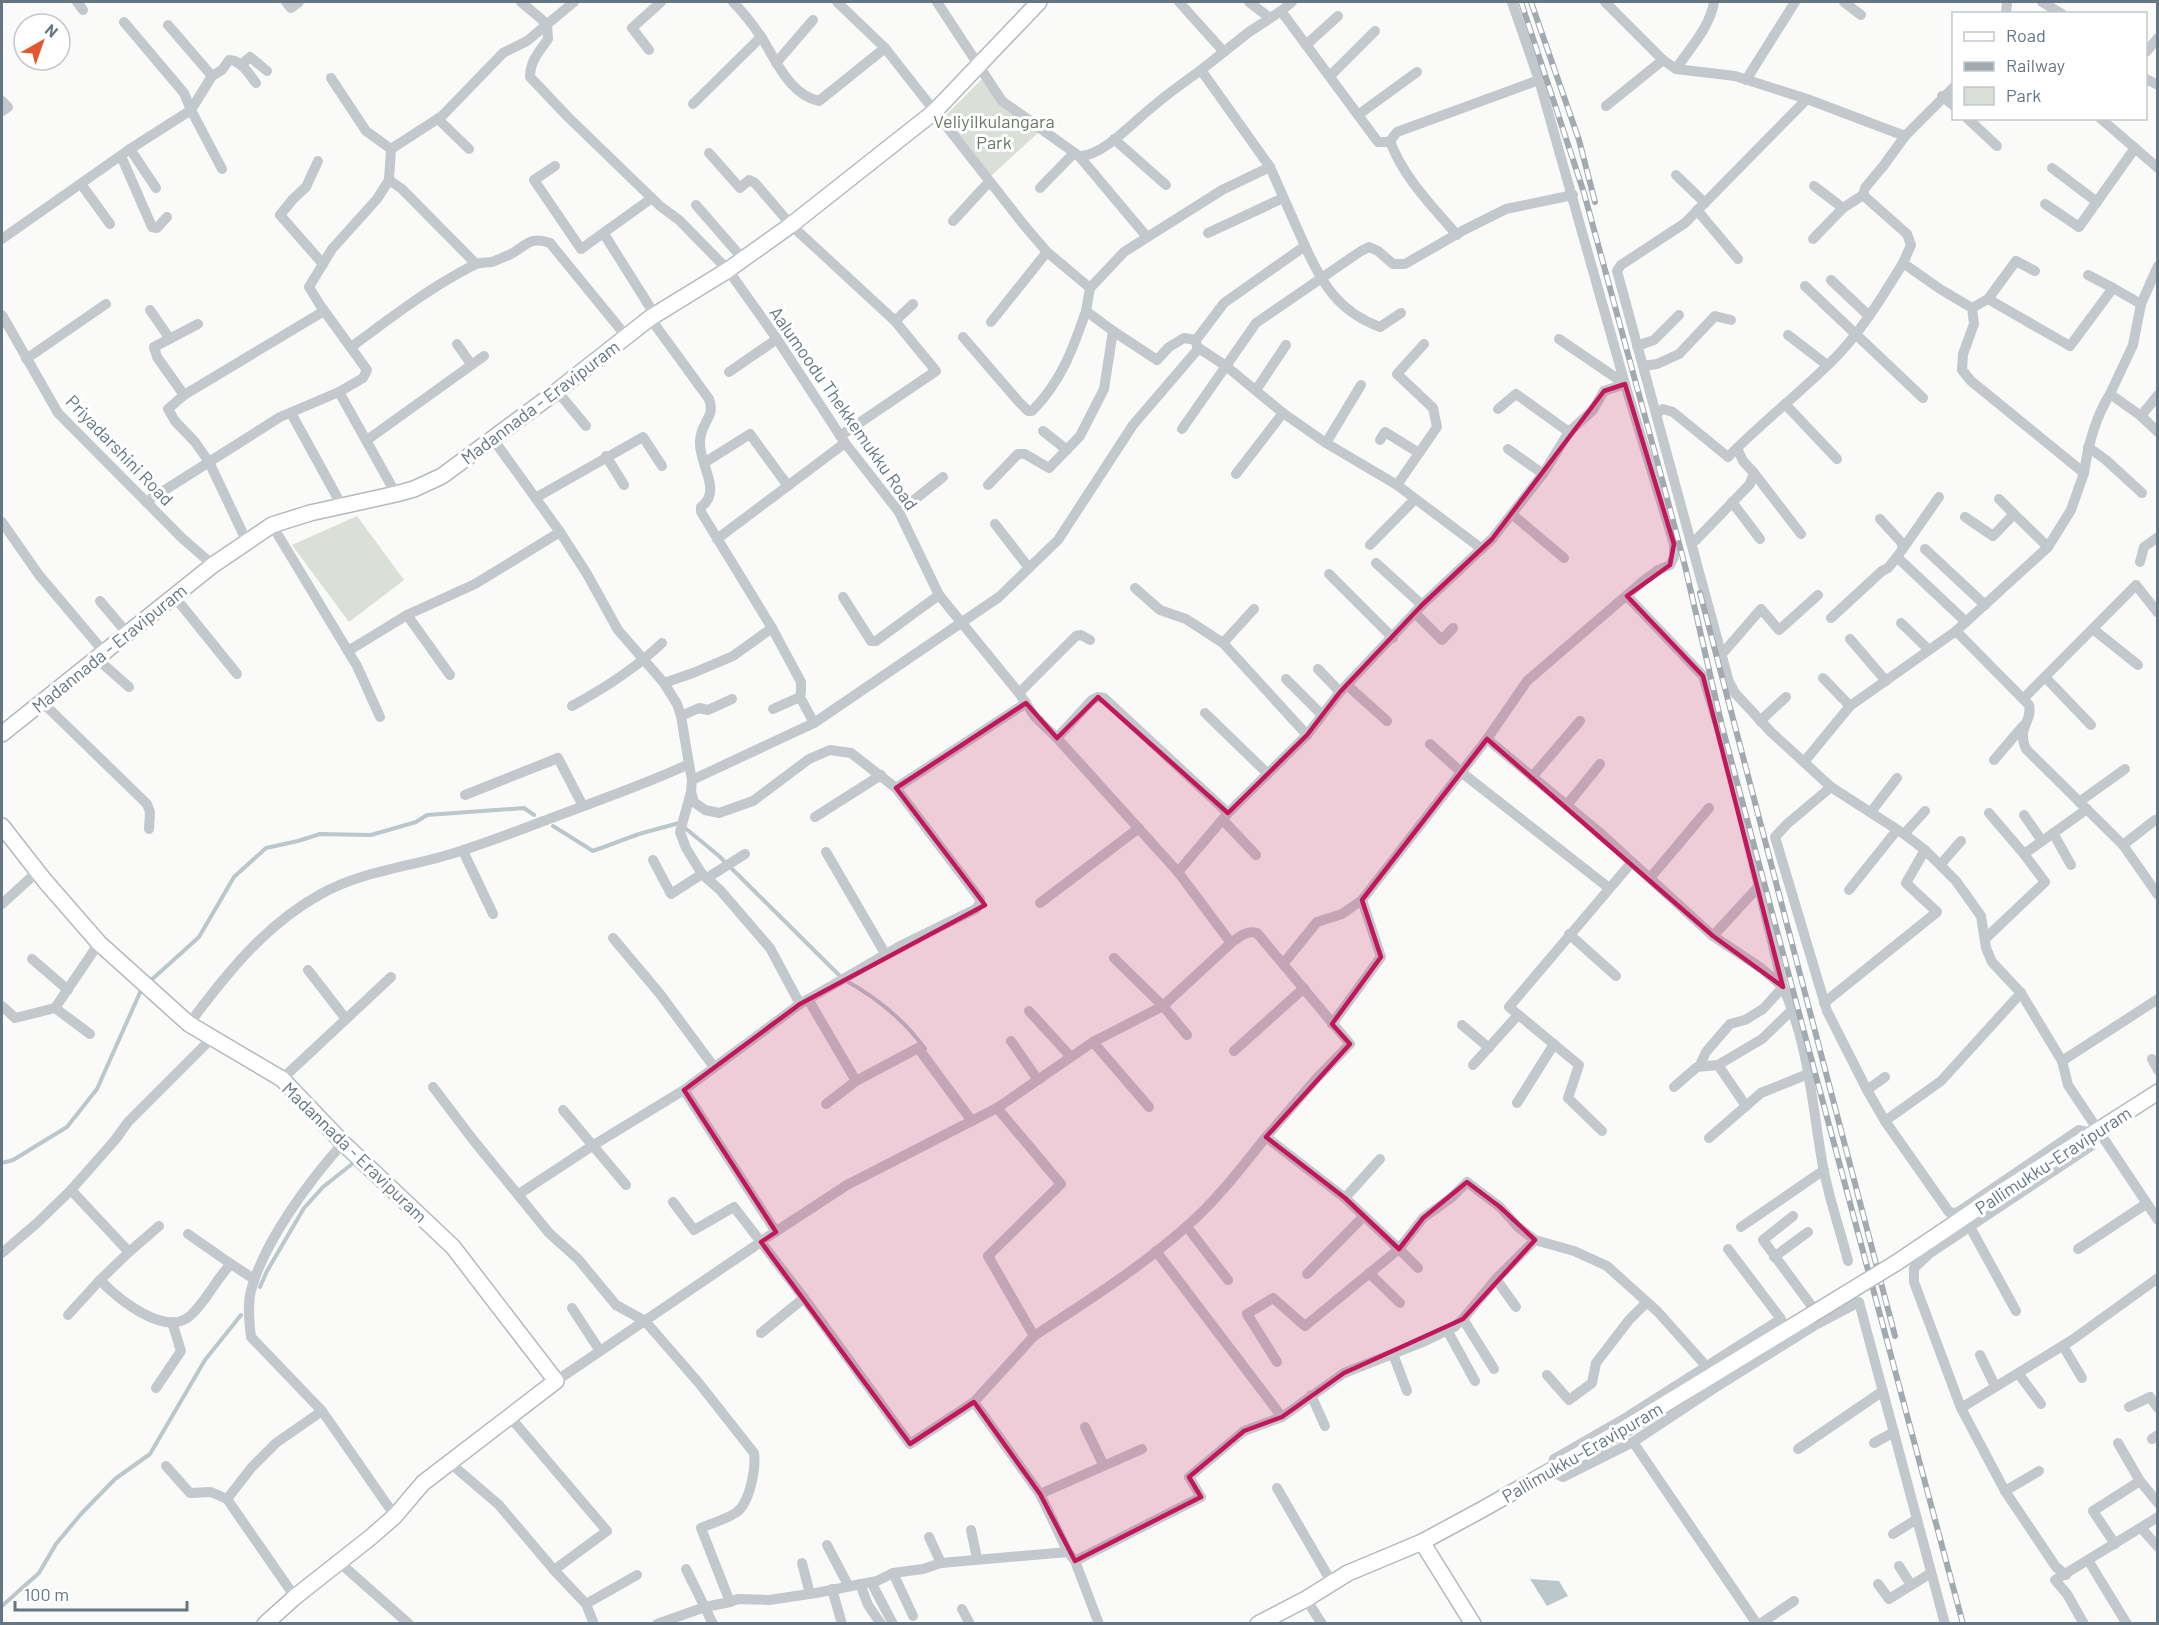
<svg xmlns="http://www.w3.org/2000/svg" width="2159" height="1625" viewBox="0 0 2159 1625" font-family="Barlow,sans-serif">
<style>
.green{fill:#dadfd7}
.water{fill:#bbc7cb}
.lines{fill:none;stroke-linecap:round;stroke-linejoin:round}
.stream{stroke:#bbc7cb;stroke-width:4}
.secondary-casing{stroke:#b3babf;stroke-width:18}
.street{stroke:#c3c8cc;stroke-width:10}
.secondary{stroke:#fff;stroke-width:15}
.rail-casing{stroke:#a2aab0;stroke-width:6}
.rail{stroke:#fff;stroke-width:4;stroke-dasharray:11;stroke-linecap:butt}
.secondary-bridge-casing{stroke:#b3babf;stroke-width:18;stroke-linecap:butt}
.street-bridge{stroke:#c3c8cc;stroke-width:10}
.secondary-bridge{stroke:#fff;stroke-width:15}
.marked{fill:#c2185b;fill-opacity:0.2;stroke:#c2185b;stroke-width:4.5;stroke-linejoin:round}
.labels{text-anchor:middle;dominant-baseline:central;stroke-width:6;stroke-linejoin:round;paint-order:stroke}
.park-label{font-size:18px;fill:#687a64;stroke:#fff}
.street-label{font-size:18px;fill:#657683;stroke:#fff}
</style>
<rect width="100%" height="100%" fill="#fafaf8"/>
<g class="green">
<path d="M983 78 1039 132 991 176 944 117Z"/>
<path d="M357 516 404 580 349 622 292 545Z"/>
</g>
<path class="water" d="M1530 1579 1559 1581 1568 1596 1547 1606Z"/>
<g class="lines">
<g class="stream">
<path d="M553 826 593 851 639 834 679 823 719 856 843 979C876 997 903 1018 925 1049"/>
<path d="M148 983 199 937 234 877 266 848 298 841 320 834 371 835 416 822 427 815 524 808 534 815"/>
<path d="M2 1163 13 1160 67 1127 97 1089 142 988"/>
<path d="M260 1287 267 1271 304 1208 323 1187 352 1164"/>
<path d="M2 1606 39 1573 56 1544 81 1514 115 1479 150 1454 205 1360 241 1315"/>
</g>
<g class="secondary-casing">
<g id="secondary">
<path d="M2 734 213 565 272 525 310 513 396 494 414 489 442 476 557 391 650 318 728 270 791 225 934 112 1039 2"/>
<path d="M2 826 45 881 99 943 189 1024 282 1079 343 1143 453 1247 556 1381 423 1483 395 1516 371 1537 295 1597 265 1624"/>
<path d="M1896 1263 2003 1191 2158 1092"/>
<path d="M1422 1542 1473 1624"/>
<path d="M1258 1624 1306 1599 1348 1573 1422 1542 1483 1509 1624 1429 1811 1315"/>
</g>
</g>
<g class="street">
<path d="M77 2 83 10"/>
<path d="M286 2 291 8 299 2"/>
<path d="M521 2 547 24 548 39C539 52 530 61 530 77L568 117 660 206 679 220 728 270 777 339 845 443 899 512 939 595 1019 693 1035 717 1057 738 1178 872 1231 943 1163 1006 1093 1042 997 1108 847 1185 769 1236"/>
<path d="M733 2C743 12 753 25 762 38 776 61 790 95 819 101L885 48 1024 225 1047 252 1090 288 1124 252 1222 190 1270 167"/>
<path d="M837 2 885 48"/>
<path d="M937 2 1002 101 1079 156C1103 157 1137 118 1156 104 1170 92 1186 81 1201 70"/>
<path d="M1179 2 1224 52"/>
<path d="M1249 2 1270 18"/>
<path d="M1292 2 1281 11 1249 32 1201 70 1270 167 1305 246 1224 303 1196 340 1197 347 1226 366 1283 413 1326 443 1397 485 1482 549"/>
<path d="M1512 2 1539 80 1625 384"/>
<path d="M1605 2 1663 60 1676 69 1735 76 1807 99 1905 136 1954 87"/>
<path d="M1844 2 1861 15"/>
<path d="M2042 2 2062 14"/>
<path d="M1281 11 1378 142H1390"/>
<path d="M2006 14 2007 2"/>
<path d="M168 25 212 76"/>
<path d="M1306 45 1338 16"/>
<path d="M649 50 632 28 661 2"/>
<path d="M2146 52 2158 38"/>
<path d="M776 63 813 20"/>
<path d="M241 65 250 57 267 71"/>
<path d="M1676 69C1690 48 1710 27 1714 2"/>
<path d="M1330 76 1375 31"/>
<path d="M331 78 366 131 391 149"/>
<path d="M2146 79 2158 85"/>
<path d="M1746 80 1795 2"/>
<path d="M1942 96 1954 106"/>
<path d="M1807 99 1685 223 1621 265 1617 271 1729 682 1735 693 1771 732 1831 787 1904 834 1925 850 1956 881 1981 916 1986 948 1992 962 2021 993 2062 1061 2068 1085 2158 1220"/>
<path d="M2 101 8 107 2 111"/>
<path d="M693 104 761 37"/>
<path d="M1606 106 1663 60"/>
<path d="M1358 115 1417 72"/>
<path d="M1967 118 1997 146"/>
<path d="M2100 118 2158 168"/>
<path d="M438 119 469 149"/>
<path d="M1905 136 1884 165 1865 188 1863 195 1907 234 1911 245 1903 263 1940 289 1972 308 1974 324 1963 354 1962 370 1971 381 2084 473C2088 445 2095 418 2110 394L2141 416 2158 432"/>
<path d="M1114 139 1166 185"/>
<path d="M130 149 156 188"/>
<path d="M709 153 740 188 749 180 755 183 791 225 895 321 936 371 840 436"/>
<path d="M121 156 152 227 157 228 167 217"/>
<path d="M1079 156 1147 237"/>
<path d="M318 161 306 187 293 199 280 215 323 264"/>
<path d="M555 166 534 180 581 249 652 198"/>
<path d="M2052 168 2097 202"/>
<path d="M222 169 191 110 212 76 222 70 229 60C241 60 249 74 256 83"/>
<path d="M1676 175 1705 203"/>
<path d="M389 180 402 189 476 264"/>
<path d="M81 184 110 224"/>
<path d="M1814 186 1843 208"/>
<path d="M1040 188 1074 153"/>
<path d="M2045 204 2079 227 2135 148"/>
<path d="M696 205 743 259"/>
<path d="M1697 210 1738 259"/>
<path d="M953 221 989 182"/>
<path d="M1208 233 1283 198"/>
<path d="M604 234 655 315"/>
<path d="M1457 235C1432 206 1403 177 1390 141L1397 132 1539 80"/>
<path d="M2 239 130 149 191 110 184 93 124 22"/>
<path d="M1813 239 1843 208 1863 195"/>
<path d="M1305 246C1322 284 1339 312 1380 327L1401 313"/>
<path d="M2088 275 2113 288"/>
<path d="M1831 280 1869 316"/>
<path d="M1805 286 1923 398"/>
<path d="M1988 299 2016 261 2035 271"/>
<path d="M1972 308 1988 299 2070 346 2113 288 2141 304"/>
<path d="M150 310 170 339"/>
<path d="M2 315 58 413 182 538 213 565"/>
<path d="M650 318 709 399C716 418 700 422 700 442 699 466 723 490 701 507V512L772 628 801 682V691L800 697 814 723"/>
<path d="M895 321 913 304"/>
<path d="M991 322 1047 252"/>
<path d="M1113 331 1157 360 1169 347 1184 338 1196 340"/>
<path d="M1788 335 1827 365"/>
<path d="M963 337 1019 402 1028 411H1032C1061 382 1073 349 1086 311"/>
<path d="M1559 339 1625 384"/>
<path d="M457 344 471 364"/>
<path d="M1637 346 1654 340 1679 315"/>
<path d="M351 347C391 318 430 287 474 265 480 262 486 263 492 262 497 260 504 257 509 255 526 247 529 235 550 243L626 336"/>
<path d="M26 359 106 304"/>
<path d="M1643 366 1657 364 1679 354 1715 316 1731 320"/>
<path d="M729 372 777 339"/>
<path d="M1256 390 1286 345"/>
<path d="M557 391 586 426"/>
<path d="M2110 394 2133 345 2141 304 2158 266"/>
<path d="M184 395 157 357 154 347 198 324"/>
<path d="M1785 404 1837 459"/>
<path d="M1498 409 1516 394 1569 432"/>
<path d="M291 413 342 506"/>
<path d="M1656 414 1663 409 1673 412 1728 457C1761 423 1799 394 1833 360 1861 332 1882 297 1903 263"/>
<path d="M2141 416 2158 395"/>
<path d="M1182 429 1256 323 1361 251 1369 247 1378 251 1393 264H1405L1464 230 1506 209 1573 195"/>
<path d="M1043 431 1067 450"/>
<path d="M367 440 484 356"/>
<path d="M1380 440 1385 432 1419 453"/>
<path d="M1326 443 1361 385"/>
<path d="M2088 447 2106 460 2142 493"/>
<path d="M1508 449 1543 474"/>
<path d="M606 456 624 485"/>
<path d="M704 463 750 434 788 486"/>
<path d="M1754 473 1801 534"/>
<path d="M1236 474 1283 413"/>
<path d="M988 485 1018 454H1025L1049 468 1080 436 1104 389 1113 331 1086 311 1090 288"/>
<path d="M1397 485 1437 427 1433 408 1397 374 1424 344"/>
<path d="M396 494 339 392 363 378 367 370 320 305 309 287 332 249 377 199 389 180 391 149 442 116 503 53 527 41 574 2"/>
<path d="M537 497 643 437 662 466"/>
<path d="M1939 497 1897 557 1966 622"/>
<path d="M1999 499 2014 514"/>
<path d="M146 502 280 417 339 392"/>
<path d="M1732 502 1760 539"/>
<path d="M899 512 943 477"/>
<path d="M1513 515 1564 558"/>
<path d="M1965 517 1993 536 2014 514 2048 547"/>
<path d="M1880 519 1901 542 1903 548"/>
<path d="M2 522 39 575 104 652"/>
<path d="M995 524 1029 568"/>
<path d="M272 525 357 666 380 717"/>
<path d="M717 539 845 443"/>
<path d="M247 542 209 462 195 442 175 421 168 409 184 395 324 311"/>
<path d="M1691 542 1696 540 1750 484 1754 473 1743 461 1737 448"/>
<path d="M1370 545 1415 499"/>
<path d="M1925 549 1985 605"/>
<path d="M2140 562 2144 547 2158 537"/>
<path d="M1376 563 1422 605"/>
<path d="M1329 574 1393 638"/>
<path d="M1135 588 1160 610 1186 619 1223 643 1307 735"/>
<path d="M174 596 237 674"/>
<path d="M1627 596 1703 676 1727 754 1783 987C1809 1045 1812 1105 1823 1167 1829 1198 1840 1230 1848 1261"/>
<path d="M843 597 871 641H876L939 595"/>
<path d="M100 601 127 633"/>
<path d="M1415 613 1442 640 1453 628"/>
<path d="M407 615 450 675"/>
<path d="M1831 618 1882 571 1888 568 1897 557"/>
<path d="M1901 623 1929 650"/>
<path d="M2093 629 2138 665"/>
<path d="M1956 631 2029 705C2033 722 2016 727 2026 749L2123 845 2158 895"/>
<path d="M1850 639 1886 681"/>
<path d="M1223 643 1254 609"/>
<path d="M348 651 407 615 475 584 560 532"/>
<path d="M1722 654 1761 609 1779 630 1818 595"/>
<path d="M96 658 129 687"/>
<path d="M1318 669 1340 692"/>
<path d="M2045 677 2091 725"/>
<path d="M1823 678 1850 706"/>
<path d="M1286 679 1322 715"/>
<path d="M664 683 693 673 733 656 772 628"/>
<path d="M1347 685 1387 721"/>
<path d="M1019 693 1076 636 1081 635 1090 640"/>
<path d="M2023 699 2136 585 2158 613"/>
<path d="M42 702 147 804 150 812 149 829"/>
<path d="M572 706C605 688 635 669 662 643"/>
<path d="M773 709 800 697"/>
<path d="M1205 713 1268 774"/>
<path d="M681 716 699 708 708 710 732 699"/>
<path d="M1760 721 1786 697"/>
<path d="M1057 738 1092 700 1098 697 1104 698 1228 813"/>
<path d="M1487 739 1598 831 1713 936 1761 968 1783 987 1763 1009 1745 1020 1730 1024 1706 1052 1700 1065"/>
<path d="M1430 744 1461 772 1609 888"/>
<path d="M1994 760 2023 726"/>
<path d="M1804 762 1850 706 1956 631 2048 547 2071 510 2084 473"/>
<path d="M1532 777 1580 721"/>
<path d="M692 780 814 723 999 597 1058 540 1133 425 1199 348"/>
<path d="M1831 787 1787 824 1775 837 1827 1011 1867 1090 1885 1077"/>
<path d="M896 788 1026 703"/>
<path d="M691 792 680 832 686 848 702 874 720 890 770 948 800 1004"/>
<path d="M465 795 558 758 583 806"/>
<path d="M2079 802 2125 769"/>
<path d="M1567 805 1600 764"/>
<path d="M1871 812 1897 778"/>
<path d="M1989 813 2024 854 2087 809"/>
<path d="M2024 815 2042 841"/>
<path d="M815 817 881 775"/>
<path d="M1223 820 1256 855"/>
<path d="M2053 833 2071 865"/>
<path d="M1904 834 1925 811"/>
<path d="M2123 845 2155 820"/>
<path d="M463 851 493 914"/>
<path d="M826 852 886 955"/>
<path d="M653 860 671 894 702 874"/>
<path d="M1941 864 1961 841"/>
<path d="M1178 872 1228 813 1307 735 1340 692 1422 605 1492 539 1543 474 1569 432 1593 410 1604 391 1625 384 1674 544V557L1670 565 1658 570 1642 582 1527 681 1487 739 1362 900 1342 914 1317 922 1283 964"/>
<path d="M707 878 745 854"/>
<path d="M1650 878 1709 808"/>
<path d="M1849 890 1897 830"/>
<path d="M1040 903 1139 828"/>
<path d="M2 904 37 872"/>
<path d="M1569 934 1616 976"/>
<path d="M1713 936 1759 886"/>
<path d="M613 938 660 994 714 1067"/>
<path d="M1986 938 2045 882 2024 854"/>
<path d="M1231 943C1239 937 1247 930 1257 933L1350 1044 1316 1079 1266 1137 1345 1198 1399 1249 1423 1218 1451 1198 1467 1182 1500 1207 1518 1227 1535 1240 1574 1251 1607 1266 1658 1312 1707 1367"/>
<path d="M1114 958 1163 1006 1187 1035"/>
<path d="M32 959 68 990"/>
<path d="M308 970 346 1019"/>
<path d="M808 999 856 1081 918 1048 972 1121"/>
<path d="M1824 1003 1937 912 1906 883 1925 850"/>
<path d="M2 1006 15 1018 55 1008 99 943"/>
<path d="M55 1008 90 1034"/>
<path d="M1029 1011 1071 1057"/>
<path d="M189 1024C226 974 266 924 321 894 360 872 408 867 451 854 484 844 517 831 549 819 596 801 644 785 689 764L681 716 677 704 664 683 618 630 587 574 560 532 493 439"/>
<path d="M1332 1024 1381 957 1362 900"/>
<path d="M1462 1025 1489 1048"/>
<path d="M1011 1041 1038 1080"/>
<path d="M1093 1042 1149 1107"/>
<path d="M1234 1051 1304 988"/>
<path d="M2152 1059 2158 1070"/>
<path d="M2062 1061 2158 999"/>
<path d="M1473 1065 1518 1015"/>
<path d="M1718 1065 1746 1106"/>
<path d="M282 1079 391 977"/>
<path d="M433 1087 474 1141 549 1233 578 1259 616 1305 645 1321 698 1382 754 1453C756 1468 750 1502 737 1512 727 1519 712 1523 701 1528L730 1602 738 1599 769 1600 816 1593 877 1581 893 1573 923 1569 941 1563 1068 1552"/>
<path d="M1674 1087 1697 1067 1718 1065 1762 1039 1793 1009"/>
<path d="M684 1090 776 1232"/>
<path d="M1867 1090 1885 1121 1941 1081 2021 993"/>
<path d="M1517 1103 1554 1044"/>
<path d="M826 1104 856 1081"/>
<path d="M997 1108 1061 1184 988 1256 1034 1336 974 1402 1040 1494 1068 1552 1075 1561 1099 1624"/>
<path d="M563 1110 626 1185"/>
<path d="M1885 1121 1949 1212 1957 1213 2079 1130 2092 1133 2091 1146 1930 1253 1914 1268V1282L1961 1408 2005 1491 2056 1567 2066 1575"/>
<path d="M1602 1131 1568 1098 1579 1065 1509 1007 1632 862"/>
<path d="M1709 1138 1761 1093 1808 1074"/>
<path d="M343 1143C310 1180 266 1239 252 1287 247 1302 249 1321 251 1337L322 1411 395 1516"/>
<path d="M71 1190 129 1252 100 1280C117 1298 166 1339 191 1315 207 1300 216 1279 231 1264L254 1279"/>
<path d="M519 1194 592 1146 684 1090 800 1004 900 946 976 909 980 903V899L896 788 851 753 830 750 809 759 753 801 719 813 705 810 694 802 691 792 692 780 689 764"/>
<path d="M1345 1198 1380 1159"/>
<path d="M673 1202 694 1230 734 1207 804 1298 910 1444 974 1402"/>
<path d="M1793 1216 1763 1240 1819 1316"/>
<path d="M1187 1227 1228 1280"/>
<path d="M1741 1227 1824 1170"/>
<path d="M1970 1227 2016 1311"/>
<path d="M188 1234 231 1264"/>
<path d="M1728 1249 1781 1319 1627 1417 1554 1459 1551 1471 1563 1477 1633 1442 1716 1387 1817 1324 1859 1302 1945 1624"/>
<path d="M2078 1249 2146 1204"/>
<path d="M1156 1251 1282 1417"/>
<path d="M129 1252 159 1226"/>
<path d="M2 1253 37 1223 71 1190 115 1140 128 1122 211 1039"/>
<path d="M1774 1257 1808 1232"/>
<path d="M1369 1273 1400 1303"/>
<path d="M1307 1274 1364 1216"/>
<path d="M1496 1279 1516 1307"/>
<path d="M572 1308 600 1351"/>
<path d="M68 1315 100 1280"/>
<path d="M1463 1319 1494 1369"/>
<path d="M1447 1330 1475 1381"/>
<path d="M761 1333 804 1298"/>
<path d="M1034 1336C1086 1302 1140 1268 1187 1226 1217 1200 1241 1168 1266 1137"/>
<path d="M2063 1346 2082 1378"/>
<path d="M1393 1354 1407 1391"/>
<path d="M1980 1355 1995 1386"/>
<path d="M1277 1362 1247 1314 1273 1298 1305 1326 1399 1249 1418 1268"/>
<path d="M2018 1373 2041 1404"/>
<path d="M1547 1375 1569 1400 1592 1383 1596 1363 1629 1320 1647 1302"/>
<path d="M556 1381 752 1248"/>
<path d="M156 1388 181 1351 172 1322"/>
<path d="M1311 1395 1325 1426"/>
<path d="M2129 1407 2150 1397 2158 1408"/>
<path d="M1961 1408 2072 1340 2158 1278"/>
<path d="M510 1417 607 1531 554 1570 586 1604 594 1624"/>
<path d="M1085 1427 1103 1464"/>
<path d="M2152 1439 2158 1435"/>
<path d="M1633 1442 1757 1624"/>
<path d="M1874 1443 1894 1432"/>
<path d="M1798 1449 1883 1391"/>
<path d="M450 1463 499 1505 554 1570"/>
<path d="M166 1466 190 1493 211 1492 227 1499 295 1597"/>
<path d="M2140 1481 2158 1503"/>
<path d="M1277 1488 1332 1583"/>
<path d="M2005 1491 2039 1471"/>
<path d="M1040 1494 1142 1449"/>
<path d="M227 1499 252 1467 276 1443 322 1411"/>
<path d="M2142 1529 2158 1547"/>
<path d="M971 1530 977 1558"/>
<path d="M1893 1534 1917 1519"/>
<path d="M929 1537 941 1563"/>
<path d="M2115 1544 2093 1511 2140 1481 2118 1443"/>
<path d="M827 1545 848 1585"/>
<path d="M2088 1560 2127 1624"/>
<path d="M1075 1561 1201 1497 1189 1477 1244 1431 1282 1417 1344 1373 1425 1341 1454 1327 1463 1319 1496 1279 1535 1240"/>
<path d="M340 1563 409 1624"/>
<path d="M802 1563 810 1594"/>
<path d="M1899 1566 1911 1585"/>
<path d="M686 1569 713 1624"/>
<path d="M893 1573 913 1616"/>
<path d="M871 1582 893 1624"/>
<path d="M860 1584 868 1605 881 1624"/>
<path d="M1878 1584 1889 1599 1931 1573"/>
<path d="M832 1589 842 1624"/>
<path d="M1306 1599 1322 1624"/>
<path d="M586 1604 637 1575"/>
<path d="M962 1609 970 1624"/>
<path d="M657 1624 705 1607 730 1602"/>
<path d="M1760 1624 1794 1601"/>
<path d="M2084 1624 2067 1594 2055 1580 2158 1517"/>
</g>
<use href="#secondary" class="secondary"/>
<g class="rail-casing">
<g id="rail">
<path d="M1521 2 1584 193 1662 479 1685 566 1722 726 1963 1624"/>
<path d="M1531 2 1579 140 1595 202"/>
<path d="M1700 593 1895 1336"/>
</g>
</g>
<use href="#rail" class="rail"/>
<g class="secondary-bridge-casing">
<path id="secondary-bridge" d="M1811 1315 1896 1263"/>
</g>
<path class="street-bridge" d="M752 1248 769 1236"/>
<use href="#secondary-bridge" class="secondary-bridge"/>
</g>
<path class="marked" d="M1625 384 1674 544 1670 565 1627 596 1703 676 1783 987 1713 936 1487 739 1362 900 1381 957 1332 1024 1350 1044 1266 1137 1345 1198 1399 1249 1423 1218 1467 1182 1500 1207 1535 1240 1463 1319 1344 1373 1282 1417 1244 1431 1189 1477 1201 1497 1075 1561 1040 1494 974 1402 910 1444 761 1242 776 1232 684 1090 800 1004 985 905 896 788 1026 703 1057 738 1098 697 1228 813 1307 735 1340 692 1422 605 1492 539 1604 391Z"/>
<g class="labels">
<g class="park-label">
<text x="994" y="121">Veliyilkulangara<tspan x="994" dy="21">Park</tspan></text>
</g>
<g class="street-label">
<text transform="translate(540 402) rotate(-37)">Madannada - Eravipuram</text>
<text transform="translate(844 408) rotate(55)">Aalumoodu Thekkemukku Road</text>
<text transform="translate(120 450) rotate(46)">Priyadarshini Road</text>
<text transform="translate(109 648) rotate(-39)">Madannada - Eravipuram</text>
<text transform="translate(355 1152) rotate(44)">Madannada - Eravipuram</text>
<text transform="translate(2053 1160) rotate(-33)">Pallimukku-Eravipuram</text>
<text transform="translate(1582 1452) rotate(-30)">Pallimukku-Eravipuram</text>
</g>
</g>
<rect width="2159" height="1625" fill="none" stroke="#657683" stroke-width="6"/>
<rect x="1952" y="12" width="195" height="108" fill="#ffffff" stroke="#c1c8cd" stroke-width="1.5"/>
<rect x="1964" y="32" width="30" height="9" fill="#ffffff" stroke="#c1c8cd" stroke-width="1.5"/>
<text x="2006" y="42" font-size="18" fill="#657683">Road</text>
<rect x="1964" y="62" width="30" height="9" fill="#a2aab0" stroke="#c1c8cd" stroke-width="1.5"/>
<text x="2006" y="72" font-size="18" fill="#657683">Railway</text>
<rect x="1964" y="87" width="30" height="18" fill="#dadfd7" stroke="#c1c8cd" stroke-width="1.5"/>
<text x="2006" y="102" font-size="18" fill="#657683">Park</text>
<g transform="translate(42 42) rotate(40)"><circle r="28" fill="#ffffff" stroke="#c1c8cd" stroke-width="1.5"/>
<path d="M0-4.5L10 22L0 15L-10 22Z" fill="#e4572e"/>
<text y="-9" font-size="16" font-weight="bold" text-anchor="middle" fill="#657683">N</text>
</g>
<path d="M15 1601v9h172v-9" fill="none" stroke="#657683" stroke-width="3"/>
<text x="24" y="1601" font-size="18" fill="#657683" stroke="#ffffff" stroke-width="4.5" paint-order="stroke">100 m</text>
</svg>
